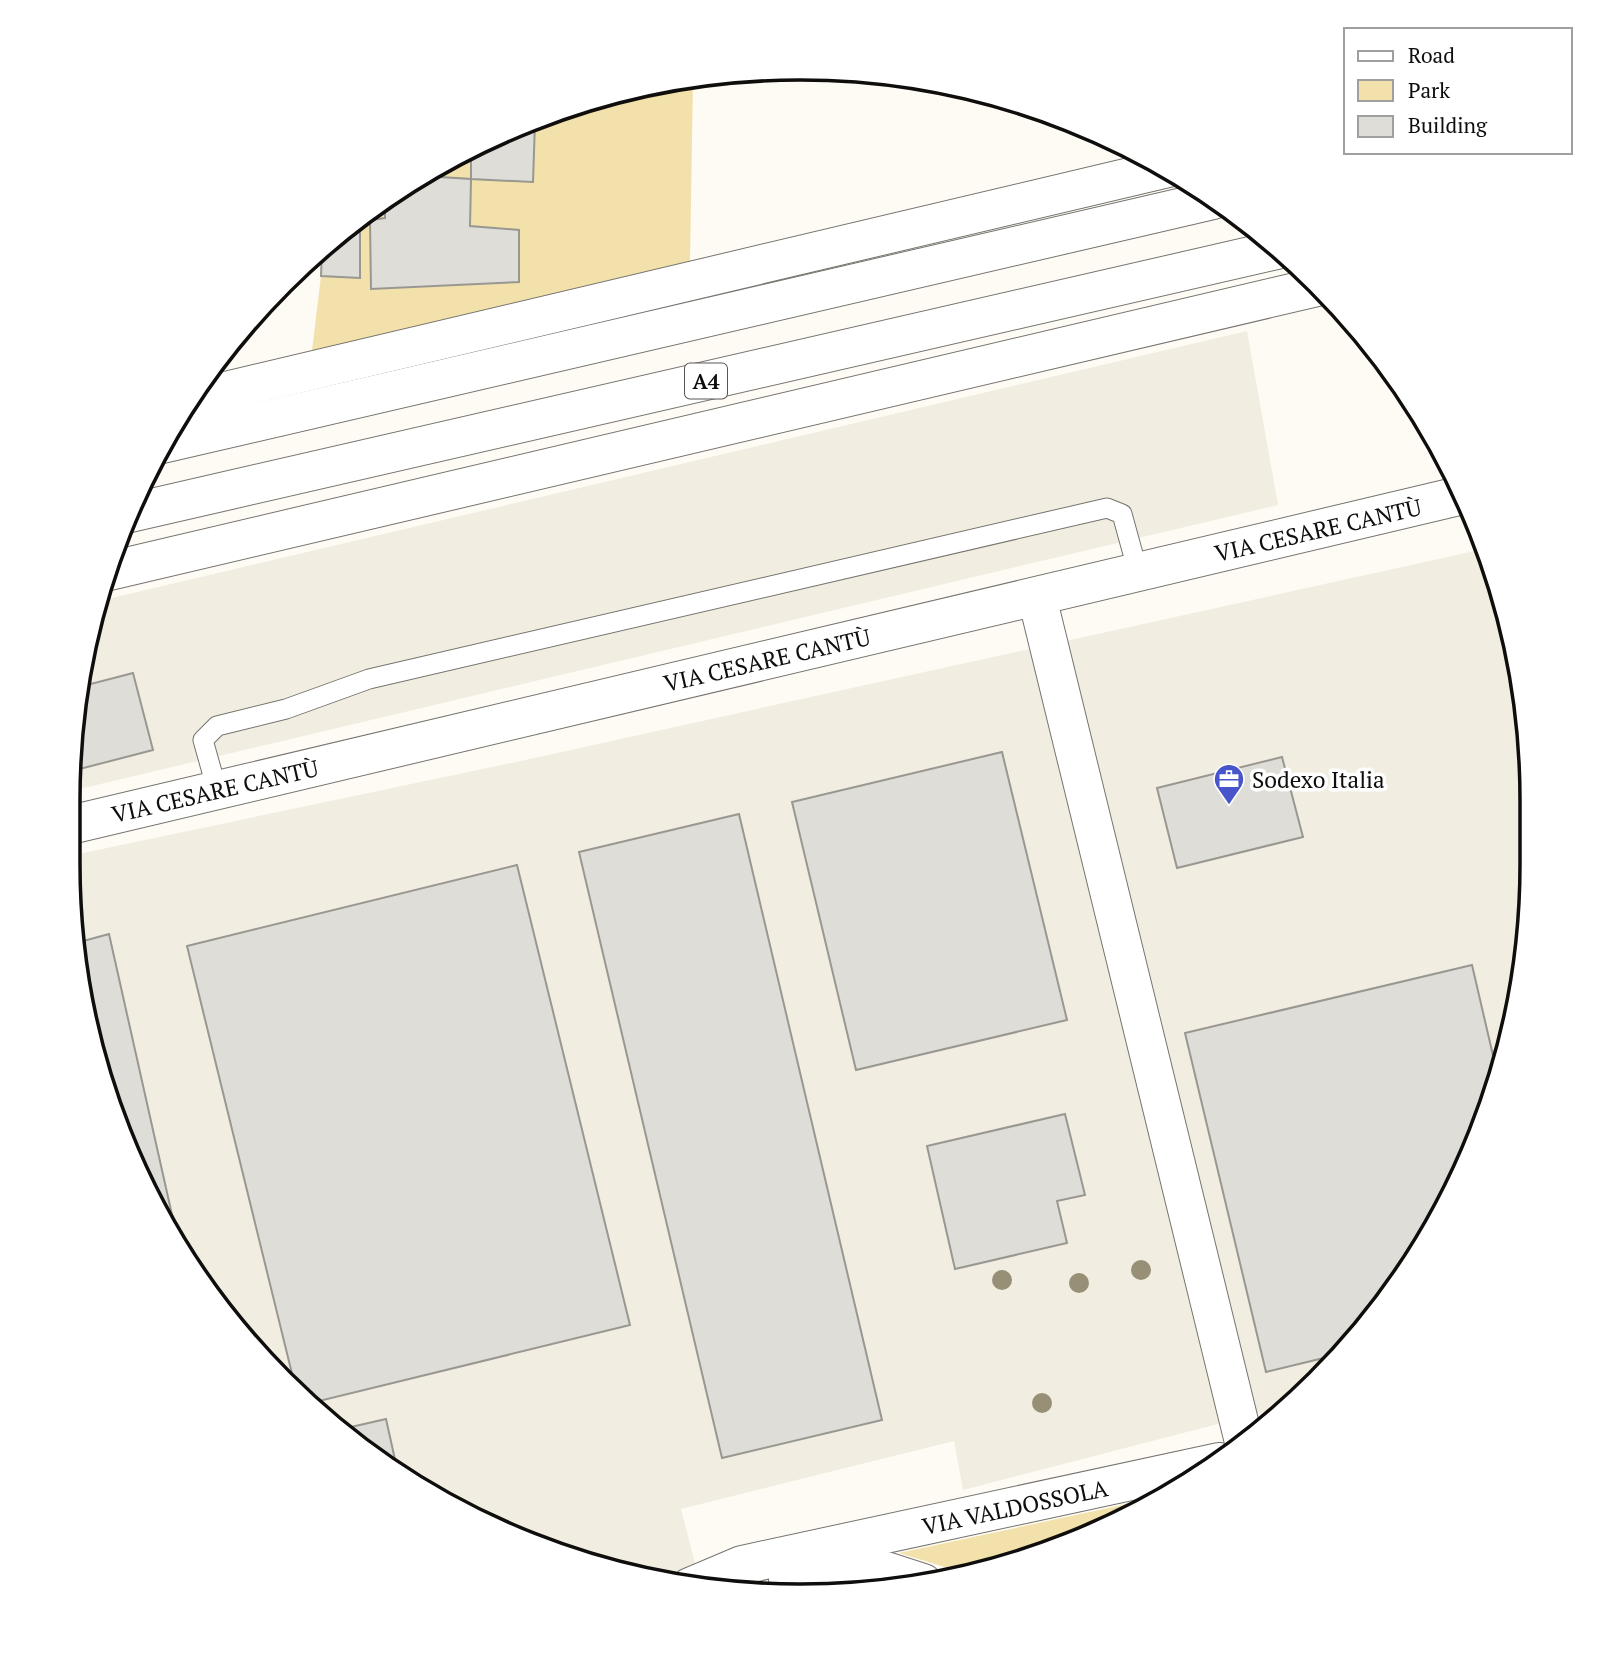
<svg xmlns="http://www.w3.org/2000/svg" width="1600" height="1665" viewBox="0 0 1600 1665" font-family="'PT Serif',serif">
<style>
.built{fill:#f1ede0}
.green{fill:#f2e1aa}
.building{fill:#dfddd7;stroke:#999791;stroke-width:2}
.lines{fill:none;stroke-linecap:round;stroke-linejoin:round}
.lane-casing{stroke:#76746e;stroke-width:21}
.street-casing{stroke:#76746e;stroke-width:40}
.highway-casing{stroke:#76746e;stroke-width:40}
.lane{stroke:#fff;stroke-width:19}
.street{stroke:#fff;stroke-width:38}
.highway{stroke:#fff;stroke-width:38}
.tree{fill:#979077}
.labels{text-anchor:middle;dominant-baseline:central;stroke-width:7;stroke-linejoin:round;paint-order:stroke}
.shield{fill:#fff;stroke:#575655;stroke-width:2}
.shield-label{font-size:21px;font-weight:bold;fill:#0f0e0c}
.street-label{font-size:23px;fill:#0f0e0c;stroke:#fff}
.poi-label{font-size:23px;fill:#0f0e0c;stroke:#fff;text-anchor:start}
.rim{fill:none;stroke:#0f0e0c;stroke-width:3.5}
</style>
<rect width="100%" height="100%" fill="#fdfbf4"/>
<g class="built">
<path d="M1247 331 1278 505 71 791 74 705 99 601Z"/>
<path d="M1484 549 1507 610 1530 752V913L1507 1055 1456 1189 1380 1311 1284 1407 963 1490 954 1441 681 1509 697 1571 657 1579 564 1558 434 1499 317 1415 219 1310 124 1145 82 1008 69 856 516 762Z"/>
</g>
<g class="green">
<path d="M693 80 690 261 312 351 321 276 360 277V216L476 144 610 93Z"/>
<path d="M1164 1496 1124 1521 990 1572 971 1575 899 1553Z"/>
</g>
<g class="building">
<path d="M535 122 533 182 471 179V147Z"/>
<path d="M424 176 471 179 470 226 519 230V282L371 289 370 220 385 218V201Z"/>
<path d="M360 216V278L321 276 322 250Z"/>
<path d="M133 673 153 750 72 771 74 705 79 687Z"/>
<path d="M1002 752 1067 1020 856 1070 792 802Z"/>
<path d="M1282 757 1303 837 1177 868 1157 788Z"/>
<path d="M739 814 882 1420 722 1458 579 852Z"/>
<path d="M517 865 630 1325 307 1404 297 1394 187 946Z"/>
<path d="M109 934 177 1237 124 1145 107 1088 78 961 76 943Z"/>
<path d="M1472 965 1498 1077 1456 1189 1380 1311 1336 1355 1266 1372 1185 1033Z"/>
<path d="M1065 1114 1085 1195 1057 1201 1067 1243 955 1269 927 1146Z"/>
<path d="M386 1419 398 1473 338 1430Z"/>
</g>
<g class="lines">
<g class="lane-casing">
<path id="lane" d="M217 790 203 740 217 726 286 709 369 679 1107 508 1122 514 1138 572"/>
</g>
<g class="street-casing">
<g id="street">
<path d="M1037 597 1245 1446"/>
<path d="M70 825 1463 495"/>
<path d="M788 1581 835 1571H886L923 1583"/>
<path d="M690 1587 742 1565 1219 1462"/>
</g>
</g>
<g class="highway-casing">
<g id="highway">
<path d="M192 399 1168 168"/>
<path d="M162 444 1213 200"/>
<path d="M130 513 1281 249"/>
<path d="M105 572 1317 287"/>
</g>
</g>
<use href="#lane" class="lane"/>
<use href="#street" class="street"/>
<use href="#highway" class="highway"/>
</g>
<g class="tree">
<circle cx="1141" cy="1270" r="10"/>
<circle cx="1002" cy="1280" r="10"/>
<circle cx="1079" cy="1283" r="10"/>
<circle cx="1042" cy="1403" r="10"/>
</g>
<defs>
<g id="office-pin" transform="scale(1.575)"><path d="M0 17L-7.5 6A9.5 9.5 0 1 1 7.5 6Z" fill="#4855ca" stroke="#fff"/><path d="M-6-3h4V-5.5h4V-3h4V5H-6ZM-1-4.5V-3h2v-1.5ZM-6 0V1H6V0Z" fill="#fff"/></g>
</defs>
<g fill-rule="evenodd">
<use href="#office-pin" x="1229" y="779"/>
</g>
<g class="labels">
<rect class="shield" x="685" y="363.5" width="42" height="35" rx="5"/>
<g class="shield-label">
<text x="706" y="381">A4</text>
</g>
<g class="street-label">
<text transform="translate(1318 530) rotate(-13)">VIA CESARE CANTÙ</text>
<text transform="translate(767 660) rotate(-13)">VIA CESARE CANTÙ</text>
<text transform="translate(215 791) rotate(-13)">VIA CESARE CANTÙ</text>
<text transform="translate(1015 1507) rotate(-12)">VIA VALDOSSOLA</text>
</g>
<g class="poi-label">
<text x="1252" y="779">Sodexo Italia</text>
</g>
</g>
<path d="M0 0H1600V1665H0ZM800 80H800A720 720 0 0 1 1520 800V864A720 720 0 0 1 800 1584H800A720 720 0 0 1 80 864V800A720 720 0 0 1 800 80Z" fill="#fff" fill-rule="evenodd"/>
<path class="rim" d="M800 80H800A720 720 0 0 1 1520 800V864A720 720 0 0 1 800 1584H800A720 720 0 0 1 80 864V800A720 720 0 0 1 800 80Z"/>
<rect x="1344" y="28" width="228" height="126" fill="#ffffff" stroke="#9f9f9e" stroke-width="2"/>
<rect x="1358" y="51" width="35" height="10" fill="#ffffff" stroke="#9f9f9e" stroke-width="2"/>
<text x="1408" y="63" font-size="21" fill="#0f0e0c">Road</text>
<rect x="1358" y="80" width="35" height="21" fill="#f2e1aa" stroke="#9f9f9e" stroke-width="2"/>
<text x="1408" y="98" font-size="21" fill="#0f0e0c">Park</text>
<rect x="1358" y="116" width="35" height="21" fill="#dfddd7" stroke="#9f9f9e" stroke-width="2"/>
<text x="1408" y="133" font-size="21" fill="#0f0e0c">Building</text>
</svg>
